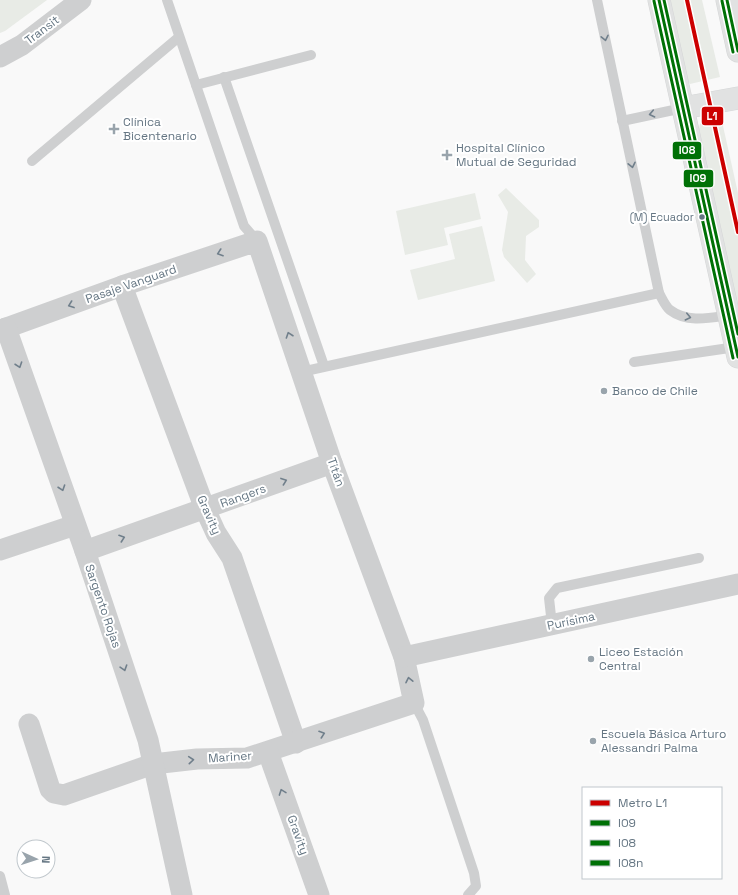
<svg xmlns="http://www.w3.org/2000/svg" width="738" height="895" viewBox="0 0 738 895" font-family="'Space Grotesk',sans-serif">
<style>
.green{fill:#e8ebe6}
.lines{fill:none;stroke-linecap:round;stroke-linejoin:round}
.secondary-casing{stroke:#d5d6d7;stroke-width:23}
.primary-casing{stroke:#d5d6d7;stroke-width:23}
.lane{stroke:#cecfd0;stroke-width:10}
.street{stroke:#cecfd0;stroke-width:21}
.secondary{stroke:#e1e2e2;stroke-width:22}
.primary{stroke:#e1e2e2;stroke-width:22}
.bus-1-casing{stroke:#fff;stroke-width:6}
.bus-2-casing{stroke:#fff;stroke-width:6}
.bus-3-casing{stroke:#fff;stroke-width:6}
.bus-1{stroke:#007106;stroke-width:3}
.bus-2{stroke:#007106;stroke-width:3}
.bus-3{stroke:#007106;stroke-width:3}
.metro-1-casing{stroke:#fff;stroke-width:7}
.metro-1{stroke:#c00;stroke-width:4}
.oneway{stroke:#707f8b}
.poi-dot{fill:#99a4ac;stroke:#fff;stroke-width:1.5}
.bus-dot{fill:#657683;stroke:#fff;stroke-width:1.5}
.labels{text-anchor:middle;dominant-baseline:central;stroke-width:4;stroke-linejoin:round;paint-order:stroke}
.bus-label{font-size:11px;fill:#657683;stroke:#fff;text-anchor:end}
.street-label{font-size:12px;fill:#657683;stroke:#fff}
.poi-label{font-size:12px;fill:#657683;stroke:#fff;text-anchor:start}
.line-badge{stroke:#fff;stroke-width:1.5}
.badge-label{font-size:11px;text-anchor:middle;font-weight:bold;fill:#fff}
</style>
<rect width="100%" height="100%" fill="#f9f9f9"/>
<g class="green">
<path d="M0 0H47L5 31 0 33Z"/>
<path d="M668 0H702L720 77 690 84 685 79Z"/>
<path d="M714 116 721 121 723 126 738 193V318L698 133 700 124 705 118Z"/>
<path d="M506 188 539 220V227L526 236 525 260 536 274 527 283 504 257 502 250 508 212 498 195Z"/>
<path d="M475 193 481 219 444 228 448 245 405 255 396 211Z"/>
<path d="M482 226 495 281 418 300 410 270 455 259 449 234Z"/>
</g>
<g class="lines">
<g class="secondary-casing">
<path id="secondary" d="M683 108 738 98"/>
</g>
<g class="primary-casing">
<g id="primary">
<path d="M659 0 738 357"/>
<path d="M727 0 738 51"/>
</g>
</g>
<g class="lane">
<path d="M167 0 244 226 257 241"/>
<path d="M597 0 659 293C662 298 665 306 670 310 687 323 709 318 729 315"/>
<path d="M224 77 324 366"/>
<path d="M196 85 311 55"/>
<path d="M622 121 683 108"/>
<path d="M32 161 179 37"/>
<path d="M634 362 736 347"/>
<path d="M301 372 659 293"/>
<path d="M552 625 549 598 557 588 699 558"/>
<path d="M414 703 423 720 474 873 476 886 468 895"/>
<path d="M0 876 5 895"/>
</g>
<g class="street">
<path d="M0 57 22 45 81 0"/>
<path d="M122 286 205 509 216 533 232 558 296 743"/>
<path d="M6 328 122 286 257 241 332 463 404 657 414 703 247 758 197 759 153 764 64 795 54 793 50 789 29 724"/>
<path d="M6 328 85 551 148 740 182 895"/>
<path d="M0 550 75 525"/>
<path d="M85 551 332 463"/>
<path d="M404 657 738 584"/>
<path d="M268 752 319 895"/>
</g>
<use href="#secondary" class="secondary"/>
<use href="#primary" class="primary"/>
<g class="bus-1-casing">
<g id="bus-1">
<path d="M659 0 738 357"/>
<path d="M727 0 738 51"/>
</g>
</g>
<g class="bus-2-casing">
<g id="bus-2">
<path d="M654 1 733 358"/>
<path d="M722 1 733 52"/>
</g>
</g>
<g class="bus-3-casing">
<path id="bus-3" d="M664 0 738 334"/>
</g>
<use href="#bus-1" class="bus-1"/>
<use href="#bus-2" class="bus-2"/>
<use href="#bus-3" class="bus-3"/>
<g class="metro-1-casing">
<path id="metro-1" d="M687 0 738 232"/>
</g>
<use href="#metro-1" class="metro-1"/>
</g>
<defs><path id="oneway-chevron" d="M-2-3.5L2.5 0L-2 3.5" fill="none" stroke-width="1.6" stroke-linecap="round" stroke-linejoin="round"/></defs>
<g class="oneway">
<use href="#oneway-chevron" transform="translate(605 38) rotate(78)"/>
<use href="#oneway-chevron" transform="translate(652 114) rotate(168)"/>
<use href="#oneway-chevron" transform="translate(632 165) rotate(78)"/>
<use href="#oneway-chevron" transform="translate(220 253) rotate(161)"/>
<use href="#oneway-chevron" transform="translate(71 305) rotate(160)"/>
<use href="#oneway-chevron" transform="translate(688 317) rotate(13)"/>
<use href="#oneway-chevron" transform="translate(289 335) rotate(-109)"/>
<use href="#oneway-chevron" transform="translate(19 365) rotate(71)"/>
<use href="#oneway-chevron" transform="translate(284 481) rotate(-20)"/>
<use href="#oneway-chevron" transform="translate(62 488) rotate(71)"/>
<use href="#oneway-chevron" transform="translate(122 538) rotate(-19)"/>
<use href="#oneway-chevron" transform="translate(124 668) rotate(72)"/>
<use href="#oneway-chevron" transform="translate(409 680) rotate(-102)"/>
<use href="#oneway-chevron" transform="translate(322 734) rotate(-19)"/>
<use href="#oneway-chevron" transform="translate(191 760) rotate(-5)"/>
<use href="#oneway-chevron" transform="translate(282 792) rotate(-110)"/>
</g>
<g class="poi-dot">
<path d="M112 123h4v4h4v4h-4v4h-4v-4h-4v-4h4z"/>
<path d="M445 149h4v4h4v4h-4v4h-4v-4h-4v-4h4z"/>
<circle cx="604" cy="391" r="4"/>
<circle cx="591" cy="659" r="4"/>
<circle cx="593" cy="741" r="4"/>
</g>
<circle class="bus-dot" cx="702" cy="217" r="3.5"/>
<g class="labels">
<g class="bus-label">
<text x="694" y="217">(M) Ecuador</text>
</g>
<g class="street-label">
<text transform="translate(42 30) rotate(-37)">Transit</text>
<text transform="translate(131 284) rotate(-19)">Pasaje Vanguard</text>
<text transform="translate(336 472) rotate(70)">Titán</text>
<text transform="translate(243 496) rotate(-20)">Rangers</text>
<text transform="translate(209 515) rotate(66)">Gravity</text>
<text transform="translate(103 606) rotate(71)">Sargento Rojas</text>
<text transform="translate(571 621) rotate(-12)">Purísima</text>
<text transform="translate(230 757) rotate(-4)">Mariner</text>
<text transform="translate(298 835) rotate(70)">Gravity</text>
</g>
<g class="poi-label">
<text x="123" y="122">Clínica<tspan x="123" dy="14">Bicentenario</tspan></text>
<text x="456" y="148">Hospital Clínico<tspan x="456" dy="14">Mutual de Seguridad</tspan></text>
<text x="612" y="391">Banco de Chile</text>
<text x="599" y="652">Liceo Estación<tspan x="599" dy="14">Central</tspan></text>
<text x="601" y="734">Escuela Básica Arturo<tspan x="601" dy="14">Alessandri Palma</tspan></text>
</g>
</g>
<g class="line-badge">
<rect x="701" y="106" width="23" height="20" rx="4" fill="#c00"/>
<rect x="672" y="141" width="30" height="19" rx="4" fill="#007106"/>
<rect x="683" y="169" width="31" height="19" rx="4" fill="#007106"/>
</g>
<g class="badge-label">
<text x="712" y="120">L1</text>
<text x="687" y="154">I08</text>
<text x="698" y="182">I09</text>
</g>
<rect x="582" y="787" width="140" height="92" fill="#ffffff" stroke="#c1c8cd"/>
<rect x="590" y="800" width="20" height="6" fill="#cc0000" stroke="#c1c8cd"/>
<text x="618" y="807" font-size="12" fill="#657683">Metro L1</text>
<rect x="590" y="820" width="20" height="6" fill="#007106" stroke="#c1c8cd"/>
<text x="618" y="827" font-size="12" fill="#657683">I09</text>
<rect x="590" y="840" width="20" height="6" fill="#007106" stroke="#c1c8cd"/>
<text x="618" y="847" font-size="12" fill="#657683">I08</text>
<rect x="590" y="860" width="20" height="6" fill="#007106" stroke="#c1c8cd"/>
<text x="618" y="867" font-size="12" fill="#657683">I08n</text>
<g transform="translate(36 859) rotate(93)"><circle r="19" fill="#ffffff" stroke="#c1c8cd"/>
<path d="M0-3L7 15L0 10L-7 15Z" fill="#99a4ac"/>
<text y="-6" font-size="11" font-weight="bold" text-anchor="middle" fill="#657683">N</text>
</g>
</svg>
